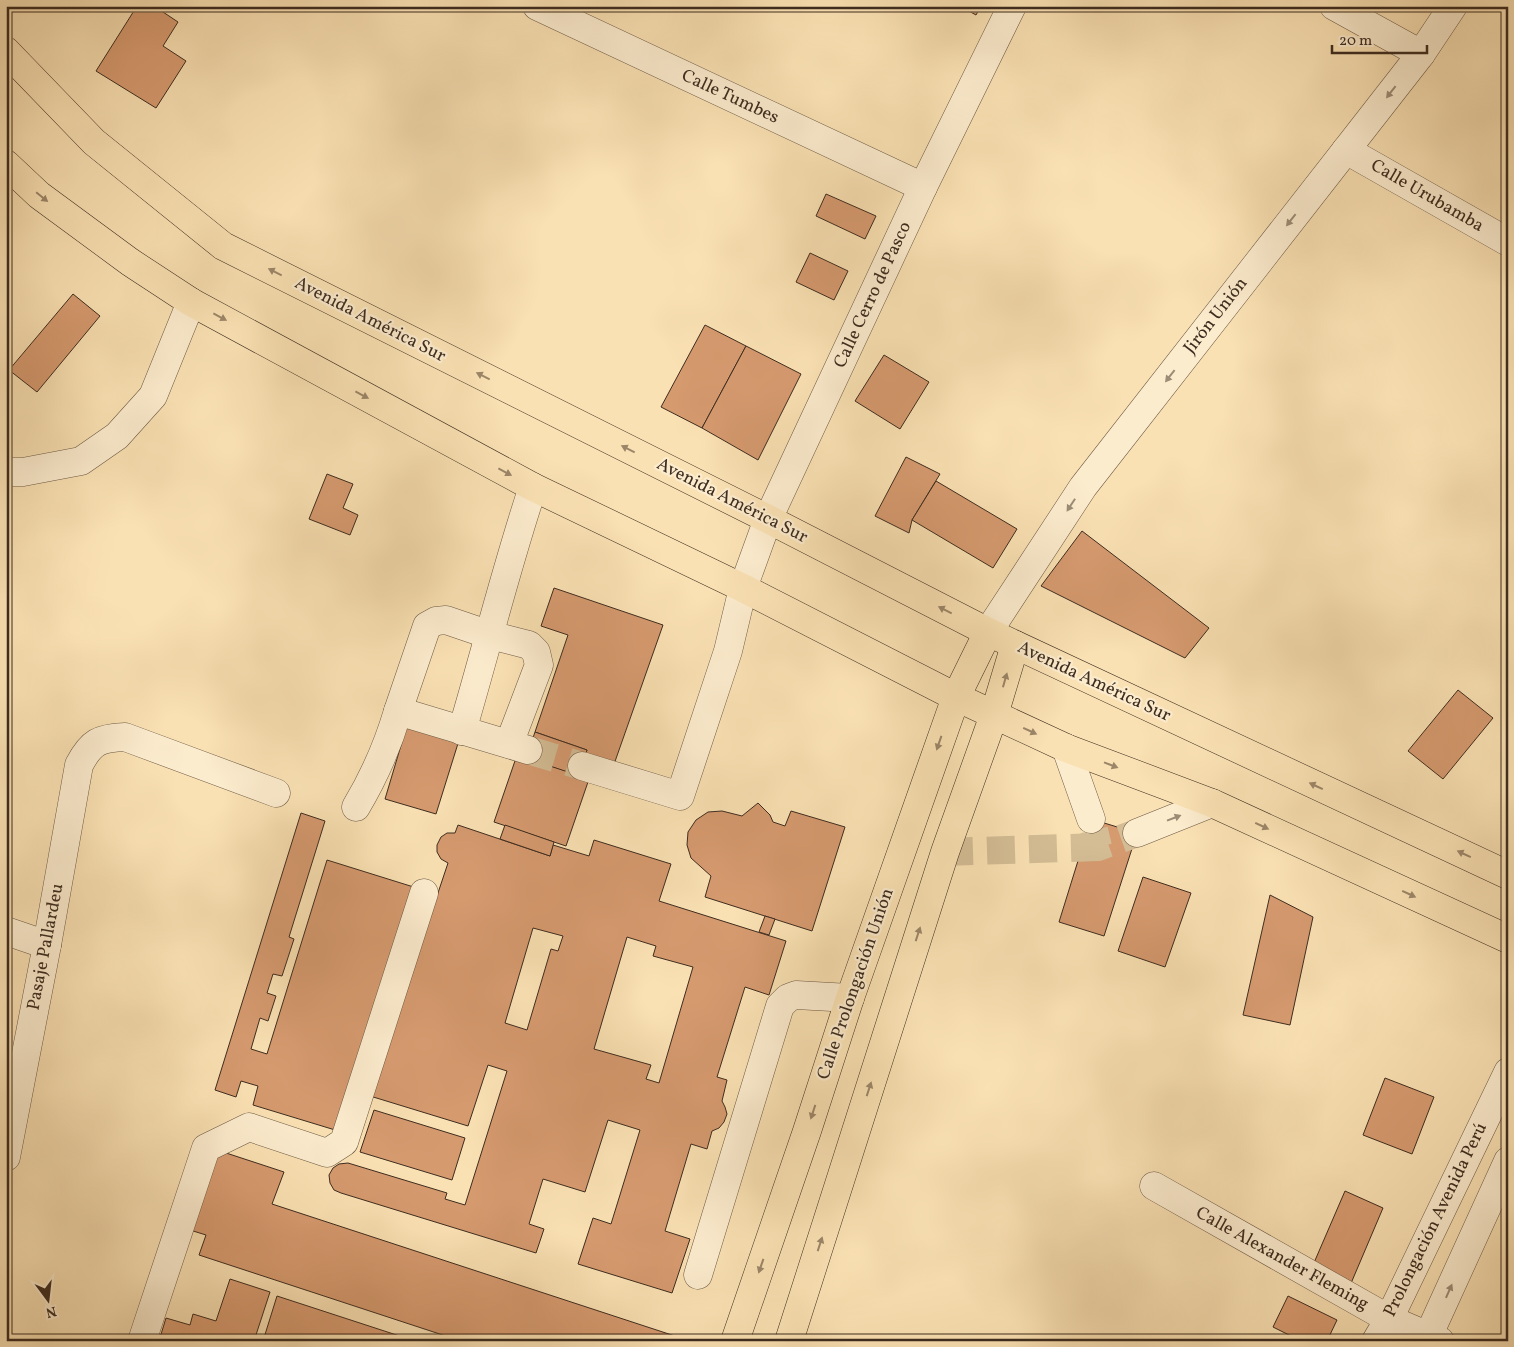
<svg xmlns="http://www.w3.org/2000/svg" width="1514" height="1347" viewBox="0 0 1514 1347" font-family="Vollkorn,serif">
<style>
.building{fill:#d69a6f;stroke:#3d2c1f;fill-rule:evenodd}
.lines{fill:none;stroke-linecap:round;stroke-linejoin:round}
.minor-tunnel{stroke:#d4bd95;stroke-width:28;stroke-dasharray:28 14;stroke-linecap:butt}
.minor-casing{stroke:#6c5944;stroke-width:29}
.major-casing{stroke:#3d2c1f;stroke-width:29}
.minor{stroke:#fcecce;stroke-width:28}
.major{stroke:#fae1b3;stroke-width:28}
.oneway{fill:#9c8c76}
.oneway2{fill:#9c8669}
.labels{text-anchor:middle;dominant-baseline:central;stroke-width:4.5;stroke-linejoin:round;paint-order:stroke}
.street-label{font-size:18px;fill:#3d2c1f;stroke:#fcecce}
</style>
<rect width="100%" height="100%" fill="#fae1b3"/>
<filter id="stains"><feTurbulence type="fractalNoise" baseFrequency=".004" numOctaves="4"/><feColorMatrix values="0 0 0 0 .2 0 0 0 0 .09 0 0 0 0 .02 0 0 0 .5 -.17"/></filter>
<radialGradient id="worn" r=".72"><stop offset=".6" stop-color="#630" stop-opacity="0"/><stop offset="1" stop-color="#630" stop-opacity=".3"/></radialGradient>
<g class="building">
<path d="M137 6H154L178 22 163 46 186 61 156 108 96 71Z"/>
<path d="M960 6H981L976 15Z"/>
<path d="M826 194 876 216 865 239 816 216Z"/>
<path d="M810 253 848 271 834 300 796 282Z"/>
<path d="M73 294 100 316 37 392 9 370Z"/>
<path d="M705 325 746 346 702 428 661 407Z"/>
<path d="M746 346 801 374 758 460 702 428Z"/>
<path d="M884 355 929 382 900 429 855 401Z"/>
<path d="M906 457 940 474 912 520 909 533 875 516Z"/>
<path d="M327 474 353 484 343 508 358 515 350 535 309 519Z"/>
<path d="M936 481 1017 529 993 568 912 520Z"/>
<path d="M1082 531 1209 628 1185 658 1041 586Z"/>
<path d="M554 588 663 625 612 770 583 761 587 750 535 732 568 635 541 626Z"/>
<path d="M1458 690 1493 718 1443 779 1408 751Z"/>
<path d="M408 722 460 737 436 814 385 799Z"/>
<path d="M535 732 587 750 578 776 526 758Z"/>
<path d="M517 755 589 779 566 846 494 822Z"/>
<path d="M758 803 770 815 773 822 785 826 791 811 845 827 812 931 705 897 711 876 691 858 687 845 688 832 696 820 708 812 722 811 742 816Z"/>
<path d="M301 813 325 821 289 937 294 939 282 976 273 974 267 993 276 996 268 1021 260 1018 251 1049 267 1054 327 860 420 889 345 1133 253 1105 258 1086 241 1081 236 1097 215 1090Z"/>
<path d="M1091 819 1137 833 1104 936 1059 922Z"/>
<path d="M458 825 550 856 553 845 589 856 594 840 671 864 659 901 786 941 769 995 745 987 717 1077 727 1080 722 1101 725 1107 727 1114 724 1122 719 1128 712 1131 707 1149 691 1144 665 1231 690 1239 672 1293 578 1264 593 1218 611 1224 640 1130 608 1120 585 1192 543 1179 529 1224 544 1229 536 1253 341 1193 334 1190 330 1183 329 1175 333 1168 339 1164 348 1163 447 1193 445 1199 465 1205 507 1071 488 1065 468 1126 370 1096 448 863 441 859 437 852V845L441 837 447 833H455ZM533 928 563 936 558 951 551 949 527 1030 505 1023ZM627 937 656 946 653 956 693 967 659 1083 646 1079 651 1065 594 1049Z"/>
<path d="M505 825 554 842 550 856 500 839Z"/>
<path d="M1143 877 1191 893 1165 967 1118 951Z"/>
<path d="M1270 895 1313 917 1290 1025 1243 1015Z"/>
<path d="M765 916 775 919 769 935 759 932Z"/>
<path d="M1385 1078 1434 1097 1412 1154 1363 1135Z"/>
<path d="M374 1110 465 1138 452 1180 360 1152Z"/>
<path d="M217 1150 284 1172 272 1204 681 1338 680 1341H461L199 1255 206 1235 190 1230Z"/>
<path d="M1345 1191 1383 1208 1349 1288 1310 1272Z"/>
<path d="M230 1279 270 1292 254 1341H159L166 1318 190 1325 193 1314 216 1321Z"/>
<path d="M277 1296 415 1341H263Z"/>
<path d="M1288 1296 1337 1320 1327 1341H1301L1273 1327Z"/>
</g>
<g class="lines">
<g class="minor-tunnel">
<path d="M528 750 582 766"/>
<path d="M1094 830 1098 847 1137 833"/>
<path d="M945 852 1098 847"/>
</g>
<g class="minor-casing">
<g id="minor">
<path d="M537 6 923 187"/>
<path d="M1334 6 1421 54"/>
<path d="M1346 150 1508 242"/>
<path d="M6 472H23L81 461 117 436 153 396 191 302"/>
<path d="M988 632 1083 487 1421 54 1453 6"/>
<path d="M398 711 427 626 436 621 446 620 490 635 529 645 536 652 539 665 509 744"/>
<path d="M462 731C486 650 506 568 533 487"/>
<path d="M1066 748 1091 819"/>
<path d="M582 766 680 796 728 651 743 588 768 519 923 187 1012 6"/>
<path d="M356 807C374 777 388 745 398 711L528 750"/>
<path d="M1137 833 1212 803"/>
<path d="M6 931 47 945"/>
<path d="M6 1157 47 945 79 765C91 742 99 738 125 737L276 793"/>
<path d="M1154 1186 1389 1319 1440 1341"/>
<path d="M698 1275 780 1006 788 998 796 995 850 998"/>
<path d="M142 1341 206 1148 249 1127 327 1153 344 1142 424 893"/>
<path d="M1376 1341 1389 1319 1508 1072"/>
<path d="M1426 1341 1508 1161"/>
</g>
</g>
<g class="major-casing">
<g id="major">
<path d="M6 51 94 142 223 246 768 519 988 632 1508 875"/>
<path d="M6 164 39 195 130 262 191 302 533 487 743 588 956 697 1066 748 1212 803 1508 939"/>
<path d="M735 1341 807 1131 850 998 956 697 988 632"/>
<path d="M789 1341 945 852 994 715 1015 645"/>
</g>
</g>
<use href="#minor" class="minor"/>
<use href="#major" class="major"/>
</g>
<defs><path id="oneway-solid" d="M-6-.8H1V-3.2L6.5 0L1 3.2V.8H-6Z" transform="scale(1.25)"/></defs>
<g class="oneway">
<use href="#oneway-solid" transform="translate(1391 92) rotate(128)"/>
<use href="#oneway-solid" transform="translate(1291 220) rotate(128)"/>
<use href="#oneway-solid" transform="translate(1170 376) rotate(128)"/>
<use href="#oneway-solid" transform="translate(1071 505) rotate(123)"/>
<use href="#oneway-solid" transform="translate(1174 818) rotate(-21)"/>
<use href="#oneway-solid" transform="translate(1449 1291) rotate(-66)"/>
</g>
<g class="oneway2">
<use href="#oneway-solid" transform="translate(42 197) rotate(39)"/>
<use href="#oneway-solid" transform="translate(275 272) rotate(-153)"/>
<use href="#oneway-solid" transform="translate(220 317) rotate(28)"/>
<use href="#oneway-solid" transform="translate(483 376) rotate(-153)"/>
<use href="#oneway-solid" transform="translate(362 395) rotate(28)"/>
<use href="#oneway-solid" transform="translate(628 449) rotate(-153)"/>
<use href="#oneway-solid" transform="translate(505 472) rotate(28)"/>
<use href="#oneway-solid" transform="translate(945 610) rotate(-153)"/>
<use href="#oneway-solid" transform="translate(1005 680) rotate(-74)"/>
<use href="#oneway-solid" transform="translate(1030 731) rotate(25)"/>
<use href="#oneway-solid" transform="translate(939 743) rotate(109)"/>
<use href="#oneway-solid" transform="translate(1111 765) rotate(21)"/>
<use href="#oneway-solid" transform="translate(1316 786) rotate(-155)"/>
<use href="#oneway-solid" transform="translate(1262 826) rotate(25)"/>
<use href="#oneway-solid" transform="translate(1464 854) rotate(-155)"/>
<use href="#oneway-solid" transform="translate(1409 894) rotate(25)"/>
<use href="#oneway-solid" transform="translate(918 934) rotate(-72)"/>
<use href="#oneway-solid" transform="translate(869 1089) rotate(-72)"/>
<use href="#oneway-solid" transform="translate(813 1112) rotate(108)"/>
<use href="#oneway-solid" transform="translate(820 1244) rotate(-72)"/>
<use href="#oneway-solid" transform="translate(761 1266) rotate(109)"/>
</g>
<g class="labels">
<g class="street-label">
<text transform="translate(730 97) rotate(25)">Calle Tumbes</text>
<text transform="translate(1427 196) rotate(30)">Calle Urubamba</text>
<text transform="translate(873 295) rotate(-65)">Calle Cerro de Pasco</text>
<text transform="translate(1216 316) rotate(-52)">Jirón Unión</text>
<text transform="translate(370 320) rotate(27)">Avenida América Sur</text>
<text transform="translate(732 501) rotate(27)">Avenida América Sur</text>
<text transform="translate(1094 682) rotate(25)">Avenida América Sur</text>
<text transform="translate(46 947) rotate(-79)">Pasaje Pallardeu</text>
<text transform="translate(856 984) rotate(-71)">Calle Prolongación Unión</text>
<text transform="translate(1436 1220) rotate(-64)">Prolongación Avenida Perú</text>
<text transform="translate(1282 1259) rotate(29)">Calle Alexander Fleming</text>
</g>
</g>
<rect width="1514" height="1347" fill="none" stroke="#fae1b3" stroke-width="25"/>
<rect x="8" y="8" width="1499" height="1332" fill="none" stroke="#3d2c1f" stroke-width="2.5"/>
<rect x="12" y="12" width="1489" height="1322" fill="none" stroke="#3d2c1f"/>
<g transform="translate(48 1300) rotate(165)" stroke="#fcecce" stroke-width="4" paint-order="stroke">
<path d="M0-4L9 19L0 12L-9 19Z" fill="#3d2c1f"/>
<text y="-8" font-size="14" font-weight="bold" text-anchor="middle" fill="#3d2c1f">N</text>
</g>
<path d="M1332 45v8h95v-8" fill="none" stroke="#3d2c1f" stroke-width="2.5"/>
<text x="1339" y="45" font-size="15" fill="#3d2c1f" stroke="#fcecce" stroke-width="4" paint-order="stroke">20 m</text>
<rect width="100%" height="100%" filter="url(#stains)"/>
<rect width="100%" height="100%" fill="url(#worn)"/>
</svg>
